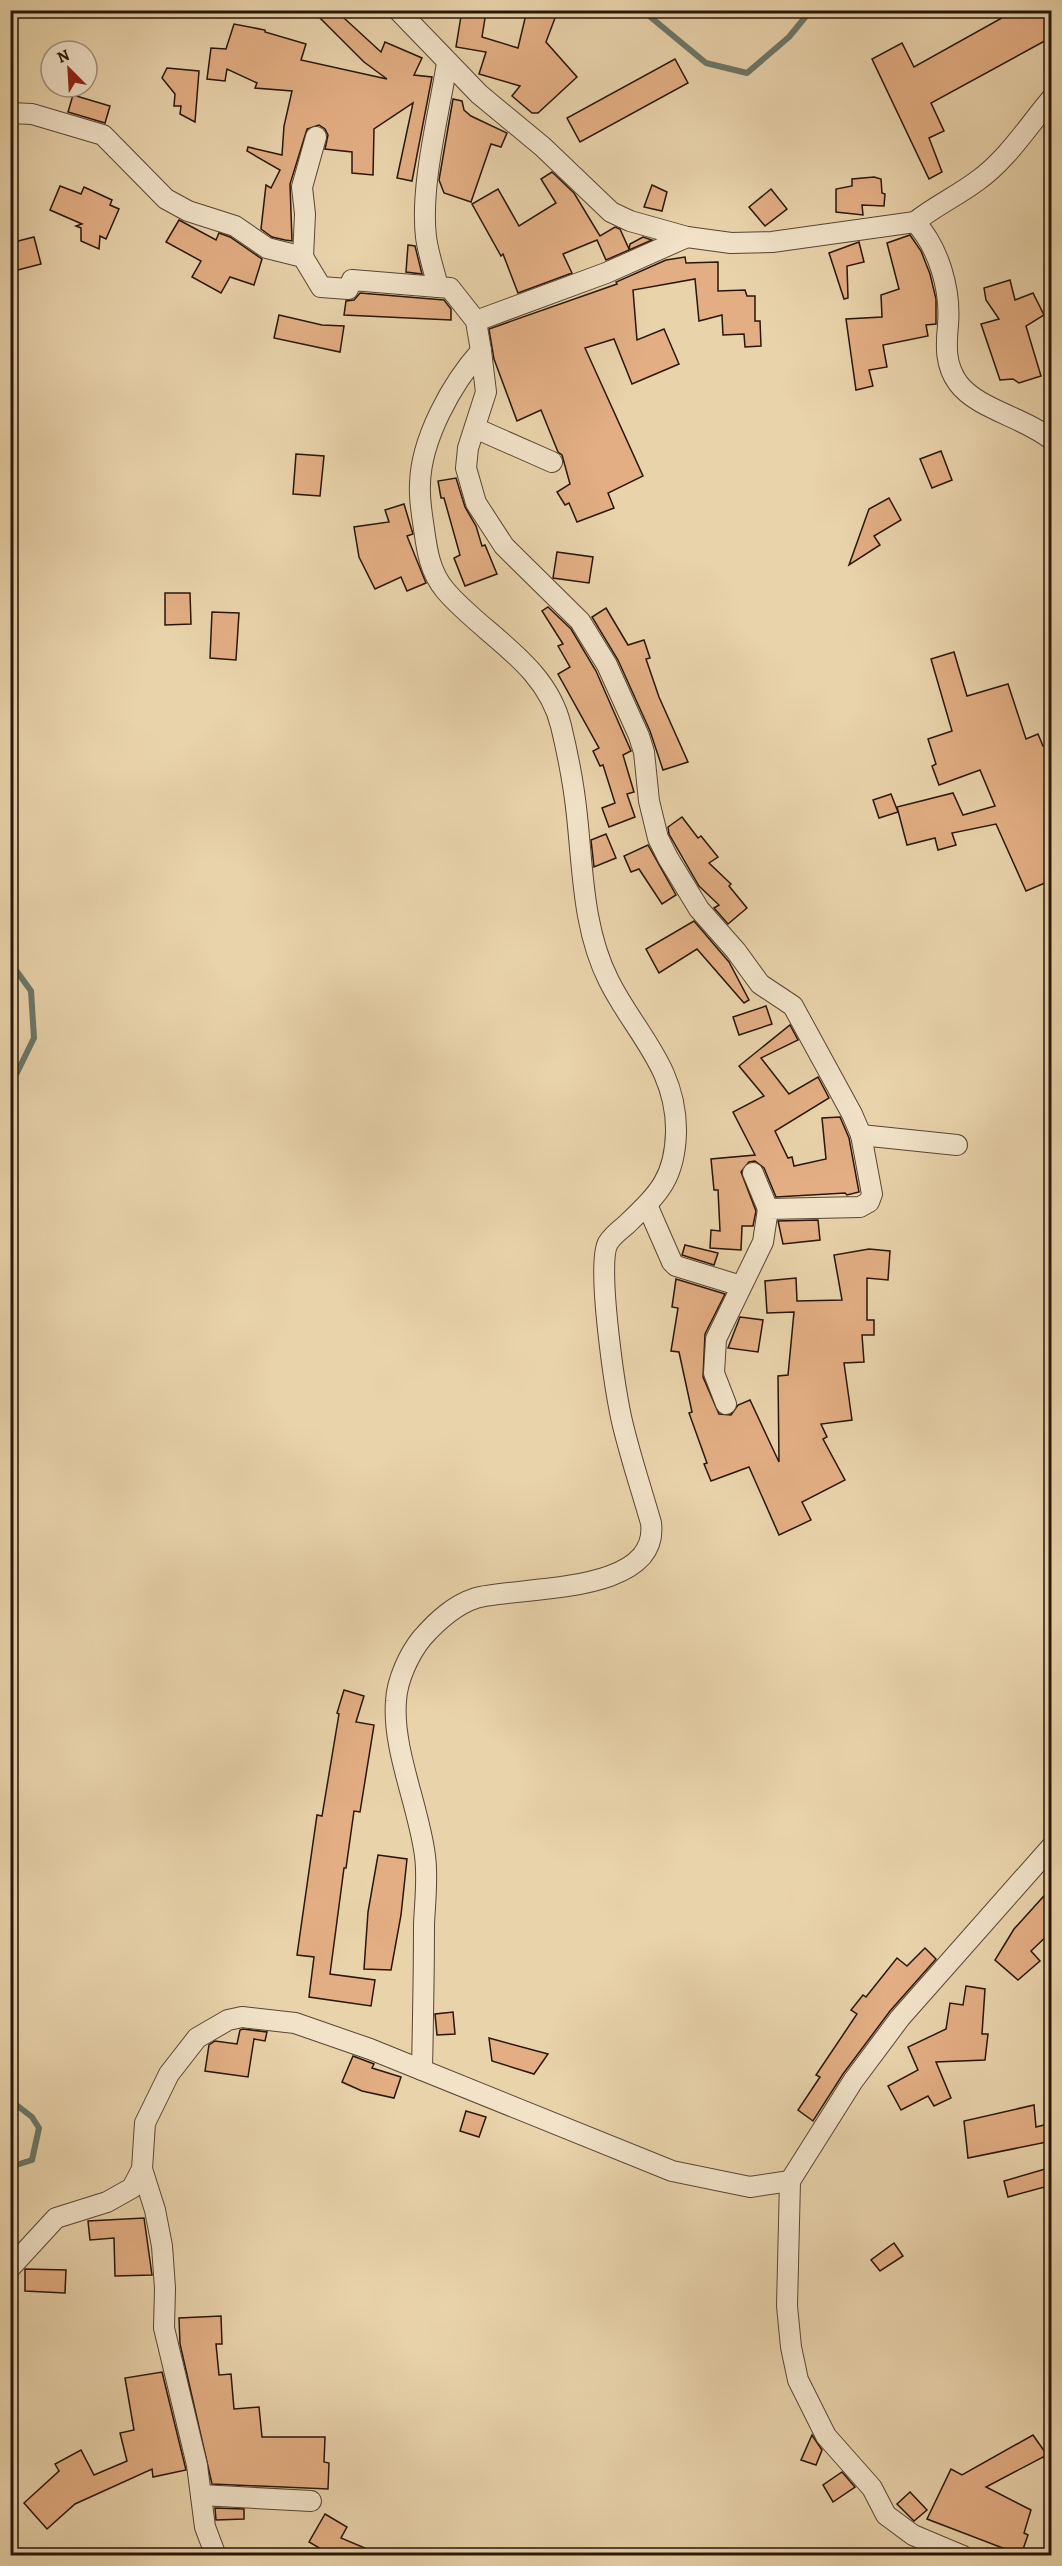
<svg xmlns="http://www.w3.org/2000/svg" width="1062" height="2566" viewBox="0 0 1062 2566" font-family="Alegreya,serif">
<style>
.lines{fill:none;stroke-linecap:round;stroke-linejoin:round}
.stream{stroke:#6b7769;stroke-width:6}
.building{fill:#e3ae84;stroke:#291609;stroke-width:1.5}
.minor-casing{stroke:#594532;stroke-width:22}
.minor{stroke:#f1e2c8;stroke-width:20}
</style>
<rect width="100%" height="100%" fill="#e9d3ab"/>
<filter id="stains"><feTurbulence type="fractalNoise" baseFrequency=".00333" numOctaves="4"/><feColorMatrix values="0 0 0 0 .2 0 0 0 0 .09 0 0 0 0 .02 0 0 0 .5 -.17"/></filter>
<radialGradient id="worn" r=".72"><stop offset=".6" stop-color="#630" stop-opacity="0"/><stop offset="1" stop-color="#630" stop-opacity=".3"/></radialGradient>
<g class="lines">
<g class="stream">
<path d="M642 10 706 63 747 73 789 37 811 10"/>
<path d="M10 962 31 991 34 1038 10 1087"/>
<path d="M10 2100 32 2117 39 2128 32 2160 10 2167"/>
</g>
</g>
<g class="building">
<path d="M312 10H351L344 18 381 52 385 42 422 58 414 75 432 77 412 181 397 178 413 103 374 129 373 175 352 173V152L325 149 328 135 325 129 319 125 307 129 290 184 292 241 285 240 272 237 261 229 266 185 271 188 280 170 247 151 248 147 282 155 284 126 292 91 255 88 257 83 227 69 225 81 207 79 211 48 226 49 234 24 265 30V32L306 44 301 60 387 79 364 62Z"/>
<path d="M462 10 486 12 482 37 518 48 527 10H558L546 42 577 77 538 113H532L512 96 520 86 479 74 486 52 456 47Z"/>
<path d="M1016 10H1052V37L931 103 944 131 929 138 942 172 929 179 872 59 902 43 914 67Z"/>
<path d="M675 59 688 83 580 142 567 118Z"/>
<path d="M167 68 199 71 195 122 180 114 181 106H174L175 94 162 78Z"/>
<path d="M73 95 110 106 105 123 68 112Z"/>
<path d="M453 99 462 101 464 110 471 116 507 133 501 147 491 144 471 202 444 193 439 180Z"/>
<path d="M552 172 574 193 600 236 615 227 620 229 629 249 630 244 643 237 652 240 606 260 597 240 563 254 572 273 518 293 503 254 501 256 472 204 498 189 519 226 556 203 541 179Z"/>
<path d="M874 177 881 179 882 193 885 194 884 206 862 205 863 215 836 212V189L852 186V179Z"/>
<path d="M652 185 667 192 662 211 644 207Z"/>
<path d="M60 186 81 194 84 187 112 200 110 205 119 209 106 239 100 236 99 249 81 241V228L76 226 82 224 50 210Z"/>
<path d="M771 189 787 209 765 226 749 207Z"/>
<path d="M179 220 216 240 219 233 230 237 262 259 254 285 230 277 221 293 192 277 201 261 166 242Z"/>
<path d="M910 235 921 251 930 274 936 299V324L926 325 928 336 883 345 887 367 869 370 873 386 856 390 846 319 882 317 881 295 899 289 887 243Z"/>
<path d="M34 237 41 264 10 272V243Z"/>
<path d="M859 242 864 262 847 266 848 298 844 299 829 253Z"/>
<path d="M408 245 415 246 422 274 406 272Z"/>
<path d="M685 257 686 263 718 262V291L745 290 747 296H755V321H760L761 346 745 347 744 334 723 335 722 315 699 321 695 279 633 290 637 340 664 329 679 364 632 384 614 339 585 348 643 476 608 493 614 508 577 522 569 503 565 505 557 492 570 484 562 455 558 452 541 410 517 421 494 359 489 329 617 284 616 282 666 260Z"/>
<path d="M1010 280 1015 300 1033 293 1044 315 1026 326 1041 376 1019 383 1013 379 1000 380 981 324 999 319 986 300 984 288Z"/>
<path d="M360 293 444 300 451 309V320L344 315 346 301 354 300Z"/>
<path d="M279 315 322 325 344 326 340 352 274 338Z"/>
<path d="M941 451 952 480 932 488 920 459Z"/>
<path d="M296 454 324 456 320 496 293 494Z"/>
<path d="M456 478 465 507 476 526 482 546 485 545 497 574 465 586 454 558 460 555 444 498H441L438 481Z"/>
<path d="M889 498 901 520 874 536 880 545 849 565 869 509Z"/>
<path d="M404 504 413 534 407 536 426 583 407 591 401 577 375 589 359 557 354 527 389 522 385 510Z"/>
<path d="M557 552 593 557 589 583 553 578Z"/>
<path d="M165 593H190L191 624 165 625Z"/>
<path d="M548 607 571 629 596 671 631 751 623 755 634 792 627 794 635 817 609 827 602 808 615 803 603 765 600 766 593 751 599 748 558 674 570 667 558 646 563 644 542 611Z"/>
<path d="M606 608 628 645 644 640 650 658 646 659 659 697 688 762 663 770 650 731 618 660 592 617Z"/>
<path d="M212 612 239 613 236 660 210 658Z"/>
<path d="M954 652 967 696 1008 684 1026 739 1038 734 1043 746 1052 742V880L1026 891 996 824 952 833 956 845 938 850 935 838 907 845 897 807 953 793 963 815 995 806 980 770 939 785 932 766 936 764 928 739 952 731 931 659Z"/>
<path d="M891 794 898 812 879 818 873 800Z"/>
<path d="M682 817 698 838 701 836 718 857 709 863 731 884 729 886 747 908 728 924 714 908 719 905 699 886 669 834 668 827Z"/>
<path d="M606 834 616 858 594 867 591 840Z"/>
<path d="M648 845 676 895 662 904 639 869 631 872 624 856Z"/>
<path d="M694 921 729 962 749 1000 744 1003 697 949 659 973 646 949Z"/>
<path d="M766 1006 772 1024 739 1035 733 1017Z"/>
<path d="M790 1025 798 1040 761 1058 789 1094 818 1077 829 1098 775 1131 788 1158 792 1157 794 1166 826 1159 822 1118 840 1117 849 1138 859 1192 847 1195 845 1193 776 1197 764 1168 755 1161 749 1162 741 1172 756 1211 753 1226H742L741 1250 710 1248 711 1230 720 1231 718 1190H714L711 1159 755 1155 733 1112 764 1096 739 1066Z"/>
<path d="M818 1220 820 1240 783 1244 778 1221Z"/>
<path d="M685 1245 718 1253 714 1265 682 1255Z"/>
<path d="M869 1249 890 1251 888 1280 867 1278V1320H874V1335H862L864 1362 844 1363 852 1420 821 1424 827 1437 823 1439 845 1480 802 1502 811 1520 779 1535 749 1467 711 1481 704 1464 707 1463 689 1413 692 1412 679 1352 671 1351 678 1308 672 1307 676 1279 725 1294 705 1334 703 1377 719 1414 731 1415 738 1405 750 1400 779 1462 778 1376 788 1375 794 1312 767 1313 765 1281 796 1278 797 1301 842 1300 834 1255Z"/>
<path d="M740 1317 763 1320 758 1352 728 1348Z"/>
<path d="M344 1690 364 1696 356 1722 374 1725 360 1812 354 1811 346 1868H344L330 1974 375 1980 371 2006 309 1997 314 1957 297 1955 317 1815 322 1816 339 1714 337 1713Z"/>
<path d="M378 1855 407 1859 401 1915 391 1970 364 1969 368 1912Z"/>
<path d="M1052 1887V1931L1031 1951 1040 1961 1018 1980 995 1960 1014 1929Z"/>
<path d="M925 1948 936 1959 890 2011 843 2074 813 2121 798 2110 820 2077 816 2075 857 2014 851 2010 863 1995 866 1997 897 1958 907 1966Z"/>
<path d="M966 1986 985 1989 982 2034H988L985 2060 936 2062 951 2098 934 2106 928 2096 901 2110 888 2086 918 2070 908 2047 946 2029 950 2003 963 2005Z"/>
<path d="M453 2012 455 2034 437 2035 435 2014Z"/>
<path d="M243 2029 267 2032 265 2041 254 2039 248 2077 205 2071 209 2045 215 2041 237 2044 240 2030Z"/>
<path d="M489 2038 548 2054 534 2074 492 2061Z"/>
<path d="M353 2056 374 2064 372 2068 401 2077 394 2098 362 2091 342 2082Z"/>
<path d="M1034 2105 1036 2127 1052 2123V2141L968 2158 964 2121Z"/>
<path d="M466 2111 486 2117 479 2137 460 2131Z"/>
<path d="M1052 2167V2185L1008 2197 1004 2181Z"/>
<path d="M144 2218 152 2275 115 2276 114 2238 90 2240 88 2221Z"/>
<path d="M894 2243 903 2256 880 2271 871 2260Z"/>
<path d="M25 2269 66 2270 65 2293 25 2291Z"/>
<path d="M221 2316 222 2344H216L219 2375 231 2374 234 2409 259 2407 262 2437H325L324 2462 329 2463 328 2489 212 2484 180 2344 179 2318Z"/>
<path d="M162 2372 186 2470 153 2477 152 2469 75 2504 47 2529 24 2503 59 2471 55 2464 81 2450 94 2475 127 2461 120 2433 134 2430 125 2378Z"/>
<path d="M812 2435 822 2450 816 2465 801 2460Z"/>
<path d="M1033 2435 1047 2455 986 2487 1031 2510 1024 2533 1028 2535 1021 2555 927 2519 951 2469 962 2475Z"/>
<path d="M842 2472 855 2487 833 2502 823 2485Z"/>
<path d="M910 2492 927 2510 914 2521 897 2504Z"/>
<path d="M215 2508 244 2509V2519L216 2520Z"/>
<path d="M325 2514 347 2527 341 2538 384 2556H333L309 2542Z"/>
</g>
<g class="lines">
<g class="minor-casing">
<g id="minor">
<path d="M398 10 479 94 543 147 611 212 630 221 687 237 731 243 772 242 915 222C939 248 951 290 948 325 946 346 945 365 958 383 977 409 1024 417 1052 440"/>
<path d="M10 113 32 114 103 135 166 199 188 211 235 226 267 248 303 257 321 287 348 289 352 280 450 288 476 321 481 351 486 392 468 448 466 468 476 503 504 546 580 621 607 665 639 736 644 752 649 801 658 838 668 858 699 909 736 951 760 984 793 1006 852 1114 861 1135 872 1194 869 1202 860 1207 768 1209 763 1242 716 1339 714 1373 726 1404"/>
<path d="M915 222C935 206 957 196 977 181 1007 160 1028 126 1052 98"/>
<path d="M303 257 305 214 302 187 316 137"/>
<path d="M438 287C434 270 428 253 426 237 420 186 439 114 447 63"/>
<path d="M476 321 606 273 687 237"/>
<path d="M475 428 552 462"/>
<path d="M861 1135 957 1145"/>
<path d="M753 1173 768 1209"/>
<path d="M647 1205 672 1262 676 1266 741 1286"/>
<path d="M422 2070C423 2021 424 1973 424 1924 425 1902 428 1878 425 1856 419 1807 392 1749 396 1701 397 1680 409 1654 422 1638 437 1621 454 1605 476 1598 518 1586 660 1596 651 1523 641 1488 629 1453 621 1417 615 1388 596 1264 608 1243 612 1236 620 1230 626 1225 658 1194 675 1179 676 1132 677 1068 635 1033 609 981 583 930 583 871 577 816 574 786 568 755 561 726 546 663 483 635 445 590 430 572 427 551 424 529 422 515 419 499 420 484 421 439 452 383 481 351"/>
<path d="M142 2169 155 2210 162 2246 165 2288 164 2328 197 2465 205 2527 216 2556"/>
<path d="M10 2268 56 2218 107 2202 132 2188 142 2169 145 2123 169 2074 197 2038 228 2020 242 2017 295 2023 370 2049 672 2171 750 2187 790 2181"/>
<path d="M201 2495 311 2501"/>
<path d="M963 2556 913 2535 886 2515 872 2488 826 2436 798 2380 791 2347 787 2306 790 2181 853 2081 900 2018 1052 1846"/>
</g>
</g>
<use href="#minor" class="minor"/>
</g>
<rect width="1062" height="2566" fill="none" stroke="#e9d3ab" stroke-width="36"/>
<rect x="12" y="12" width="1038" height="2542" fill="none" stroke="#291609" stroke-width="3"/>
<rect x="18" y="18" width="1026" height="2530" fill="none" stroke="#291609" stroke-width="1.5"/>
<g transform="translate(69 69) rotate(336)"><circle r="28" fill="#f1e2c8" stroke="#a1907c" stroke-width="1.5"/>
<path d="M0-4.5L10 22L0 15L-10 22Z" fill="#8f2418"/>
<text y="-9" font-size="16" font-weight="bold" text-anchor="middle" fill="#291609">N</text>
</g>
<rect width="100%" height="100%" filter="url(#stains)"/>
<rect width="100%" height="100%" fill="url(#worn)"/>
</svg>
